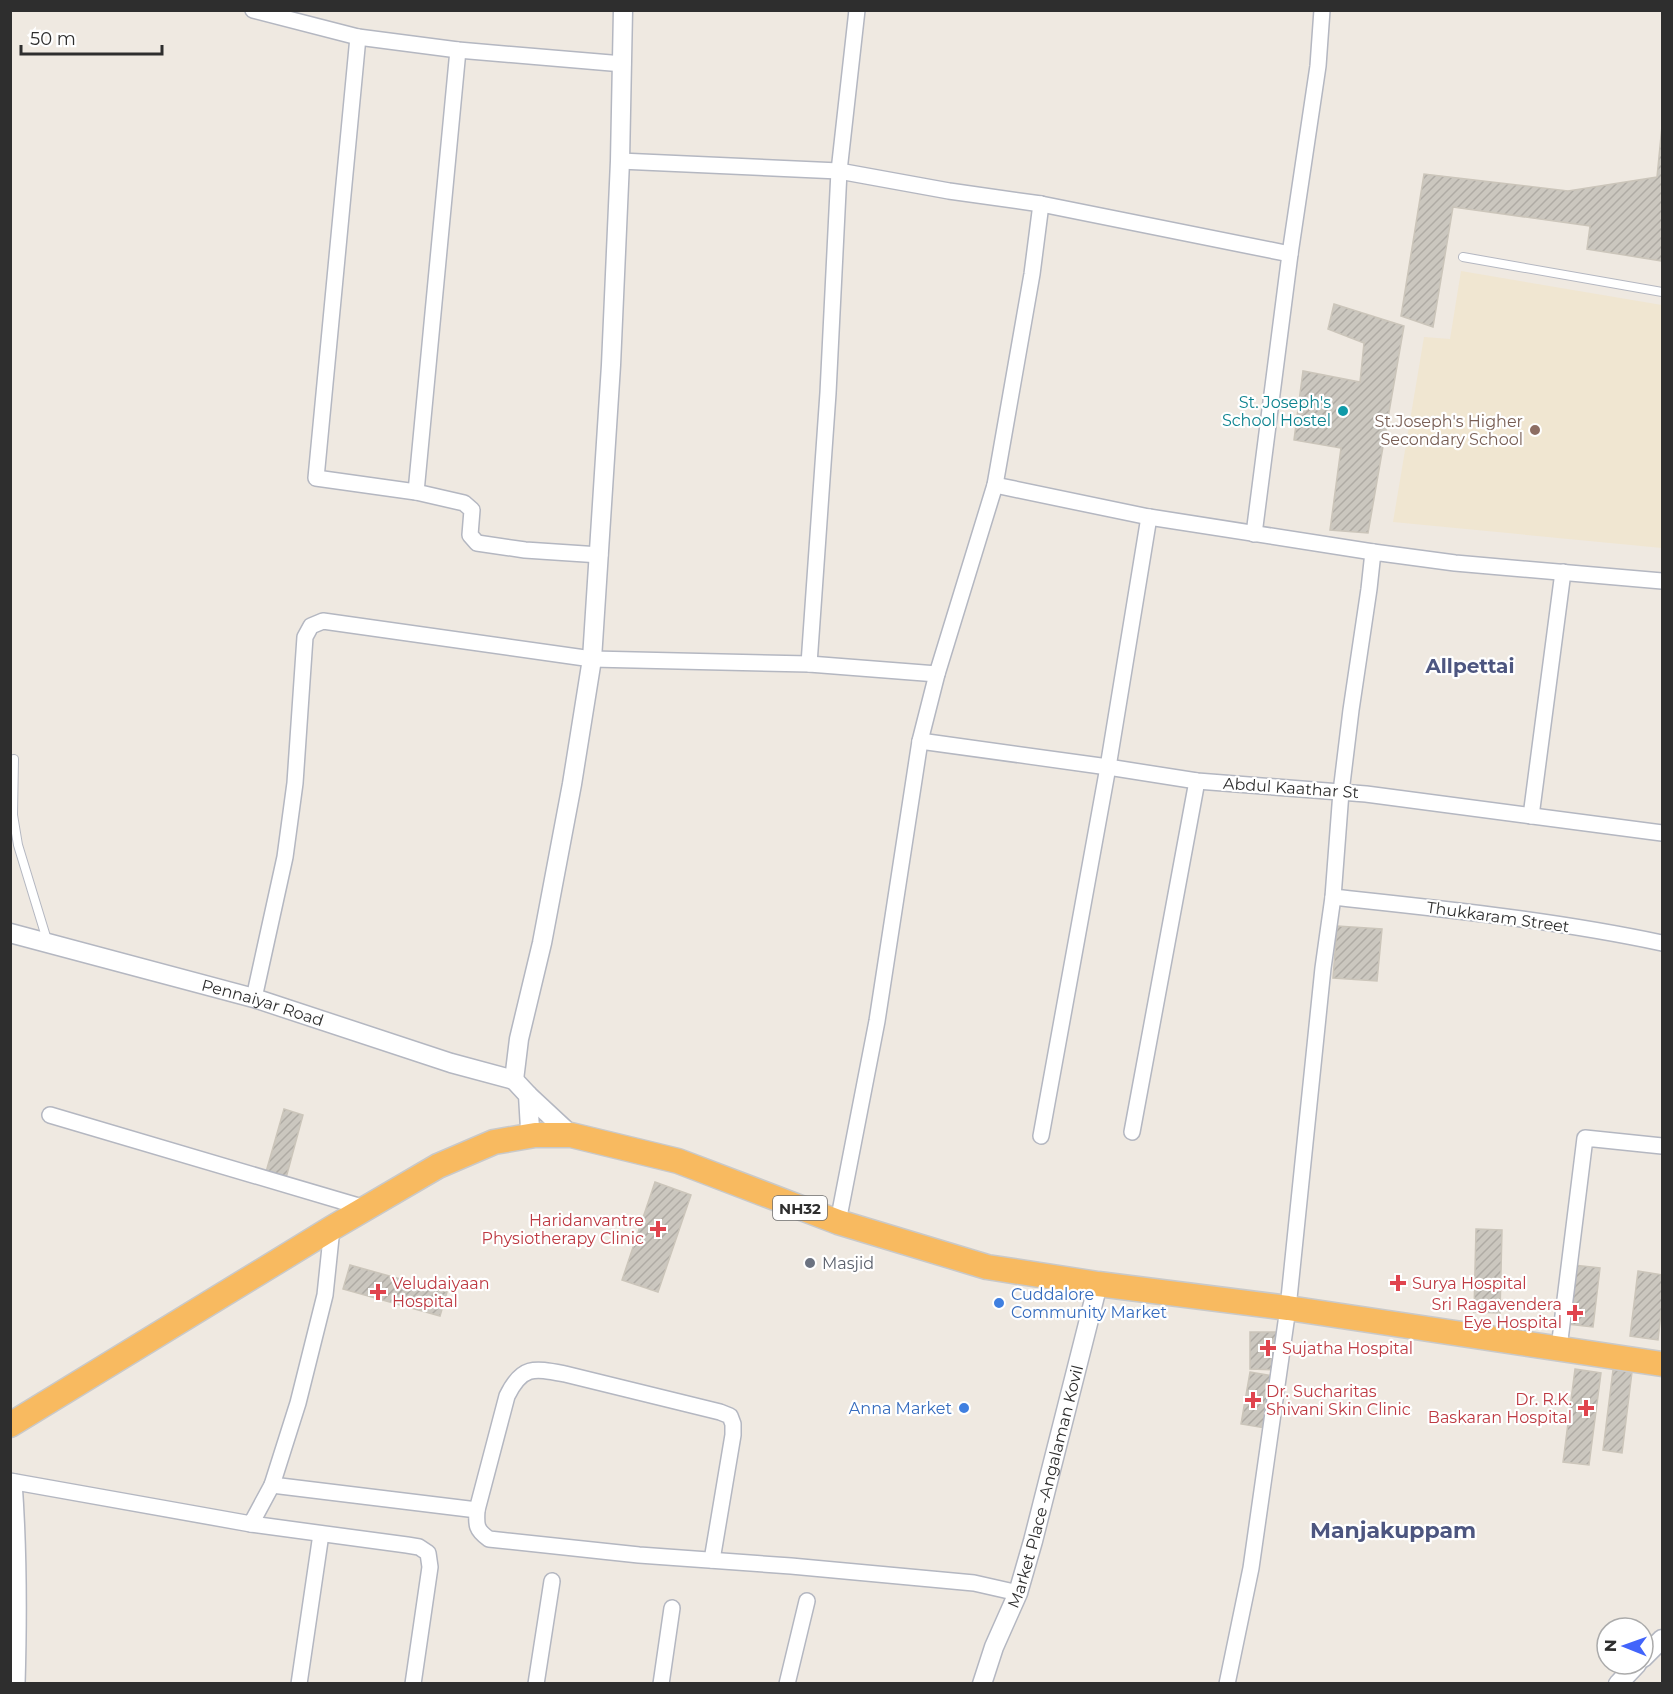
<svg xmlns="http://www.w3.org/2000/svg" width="1673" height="1694" viewBox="0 0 1673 1694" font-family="Montserrat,sans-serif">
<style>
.education{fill:#f0e6d1}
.building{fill:url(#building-hatch);stroke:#cbc5ba;stroke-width:1.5}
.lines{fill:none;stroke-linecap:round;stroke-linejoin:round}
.service-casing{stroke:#b4b7c1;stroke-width:10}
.minor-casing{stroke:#b4b7c1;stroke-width:18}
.tertiary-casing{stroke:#b4b7c1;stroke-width:21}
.trunk-casing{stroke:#c9c9c9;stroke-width:27}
.service{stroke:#fff;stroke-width:8}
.minor{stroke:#fff;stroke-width:15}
.tertiary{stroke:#fff;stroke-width:18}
.trunk{stroke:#f8ba60;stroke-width:24}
.culture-dot{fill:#0f9aa8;stroke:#fff;stroke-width:2}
.education-dot{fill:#8d6e63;stroke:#fff;stroke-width:2}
.health-dot{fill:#e0444e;stroke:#fff;stroke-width:2}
.worship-dot{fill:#6b7280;stroke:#fff;stroke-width:2}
.shop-dot{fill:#3f7fe0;stroke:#fff;stroke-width:2}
.labels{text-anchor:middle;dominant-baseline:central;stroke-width:4.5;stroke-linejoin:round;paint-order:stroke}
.shield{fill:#fff;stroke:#6d6d6d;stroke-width:1.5}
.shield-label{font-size:15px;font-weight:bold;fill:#2e2e2e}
.culture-label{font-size:16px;fill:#0d838f;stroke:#fff;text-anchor:end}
.education-label{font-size:16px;fill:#785e54;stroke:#fff;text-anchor:end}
.street-label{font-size:16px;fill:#2e2e2e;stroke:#fff}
.health-label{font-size:16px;fill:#be3a42;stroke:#fff;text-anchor:start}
.worship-label{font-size:16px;fill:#5b616d;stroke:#fff;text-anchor:start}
.shop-label{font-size:16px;fill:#366cbe;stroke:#fff;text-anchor:start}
.quarter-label{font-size:20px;font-weight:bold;fill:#4d5680;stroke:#fff}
.district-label{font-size:22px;font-weight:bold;fill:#4d5680;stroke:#fff}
</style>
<defs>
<pattern id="building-hatch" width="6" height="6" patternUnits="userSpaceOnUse" patternTransform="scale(1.5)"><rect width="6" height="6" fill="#cbc7bf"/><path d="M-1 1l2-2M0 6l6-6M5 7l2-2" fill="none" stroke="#afaba4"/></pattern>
</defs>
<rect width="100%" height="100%" fill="#efe9e1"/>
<path class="education" d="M1461 271 1662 305V548L1393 522 1424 337 1450 339Z"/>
<g class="building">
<path d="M1662 126V261L1587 249 1590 226 1453 207 1433 327 1401 316 1424 174 1568 191 1657 177Z"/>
<path d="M1334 304 1404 326 1368 533 1330 530 1341 448 1294 440 1303 371 1360 382 1364 343 1328 329Z"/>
<path d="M1337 926 1382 929 1377 981 1333 978Z"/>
<path d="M284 1109 303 1115 286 1178 266 1172Z"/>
<path d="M655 1182 691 1195 658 1292 622 1280Z"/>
<path d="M1476 1229 1502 1230 1500 1313 1474 1312Z"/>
<path d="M350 1265 447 1292 440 1316 343 1289Z"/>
<path d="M1573 1265 1600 1268 1593 1327 1567 1324Z"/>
<path d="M1638 1271 1662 1275V1304L1658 1340 1630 1336Z"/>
<path d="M1250 1332H1278V1370L1250 1369Z"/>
<path d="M1575 1369 1601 1373 1589 1465 1563 1462Z"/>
<path d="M1613 1370 1632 1372 1622 1453 1603 1450Z"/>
<path d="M1250 1372 1273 1376 1265 1428 1241 1424Z"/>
</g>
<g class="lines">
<g class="service-casing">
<g id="service">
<path d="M1463 257 1662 292"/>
<path d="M14 759 13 815 18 845 47 940"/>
</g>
</g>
<g class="minor-casing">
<g id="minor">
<path d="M253 10 358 37 458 50 623 64"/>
<path d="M358 37 316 478 416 492 464 503 472 510 470 535 477 543 525 550 600 555"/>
<path d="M620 161 839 171 949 191 1041 204 1290 254"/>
<path d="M995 485 1149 517 1373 552"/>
<path d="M416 492 458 50"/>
<path d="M1254 534 1290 254 1318 66 1322 10"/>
<path d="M809 664 828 393 839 171 857 10"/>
<path d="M920 741 1108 767 1197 781 1366 794 1662 833"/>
<path d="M1531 816 1563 572"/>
<path d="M1333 897C1444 909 1554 920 1662 943"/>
<path d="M254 998 285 857 295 783 305 637 311 626 323 621 592 659 809 664 937 674"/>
<path d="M50 1115 365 1208"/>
<path d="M1132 1132 1197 781"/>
<path d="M1041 1136 1108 767 1149 517"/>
<path d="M838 1222 877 1021 920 741 937 674 995 485 1032 274 1041 204"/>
<path d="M1559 1348 1585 1138 1662 1146"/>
<path d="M10 1481 251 1524 272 1485 298 1403 325 1295 332 1228"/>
<path d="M14 1482C19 1549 19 1616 17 1684"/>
<path d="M272 1485 477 1510C476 1525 476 1530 489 1539L639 1555 791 1566 974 1583 1018 1593"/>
<path d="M477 1510 507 1396C522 1365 534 1368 565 1374L720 1412 730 1416 733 1424V1435L712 1560"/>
<path d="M251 1524 407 1545 419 1547 428 1553 430 1567 413 1684"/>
<path d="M299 1684 321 1534"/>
<path d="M536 1684 552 1581"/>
<path d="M661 1684 672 1608"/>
<path d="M787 1684 807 1601"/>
<path d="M1227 1684 1251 1568 1288 1308 1323 968 1333 897 1341 792 1351 710 1369 589 1373 552 1455 563 1662 581"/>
</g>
</g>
<g class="tertiary-casing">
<g id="tertiary">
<path id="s1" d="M10 933 254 998 451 1063 514 1080"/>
<path d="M514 1080 519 1039 542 943 572 784 592 659 611 365 620 161 623 10"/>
<path d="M514 1080 528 1095 530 1129 528 1137"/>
<path d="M528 1095 571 1135"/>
<path d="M1643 1658 1662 1639"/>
<path id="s2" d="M982 1684 994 1647 1018 1593 1033 1541 1098 1284"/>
<path d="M1618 1684 1637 1664"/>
</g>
</g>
<g class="trunk-casing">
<path id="trunk" d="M10 1425 332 1228 438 1166 494 1142 535 1135H571L678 1161 838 1222 987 1267 1098 1284 1288 1308 1662 1364"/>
</g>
<use href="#service" class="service"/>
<use href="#minor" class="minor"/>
<use href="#tertiary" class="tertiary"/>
<use href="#trunk" class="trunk"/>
</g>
<circle class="culture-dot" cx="1343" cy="411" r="6"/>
<circle class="education-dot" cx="1535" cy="430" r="6"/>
<g class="health-dot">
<path d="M655 1220h6v6h6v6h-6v6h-6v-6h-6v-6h6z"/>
<path d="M1395 1274h6v6h6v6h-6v6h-6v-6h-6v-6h6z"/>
<path d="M375 1283h6v6h6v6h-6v6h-6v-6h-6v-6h6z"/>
<path d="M1572 1304h6v6h6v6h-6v6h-6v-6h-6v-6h6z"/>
<path d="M1265 1339h6v6h6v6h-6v6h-6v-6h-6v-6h6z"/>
<path d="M1250 1391h6v6h6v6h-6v6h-6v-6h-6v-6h6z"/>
<path d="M1583 1399h6v6h6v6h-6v6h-6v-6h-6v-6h6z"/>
</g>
<circle class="worship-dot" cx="810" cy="1263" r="6"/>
<g class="shop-dot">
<circle cx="999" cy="1303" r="6"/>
<circle cx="964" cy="1408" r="6"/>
</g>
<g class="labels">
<rect class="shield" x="773" y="1196" width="54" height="24" rx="4.5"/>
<g class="shield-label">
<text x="800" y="1208">NH32</text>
</g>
<g class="culture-label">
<text x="1331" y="402">St. Joseph's<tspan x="1331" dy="18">School Hostel</tspan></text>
</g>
<g class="education-label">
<text x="1523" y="421">St.Joseph's Higher<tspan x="1523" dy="18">Secondary School</tspan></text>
</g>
<g class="street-label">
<text transform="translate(1291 788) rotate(4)">Abdul Kaathar St</text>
<text transform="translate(1498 917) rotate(8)">Thukkaram Street</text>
<text stroke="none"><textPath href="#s1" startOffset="262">Pennaiyar Road</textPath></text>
<text stroke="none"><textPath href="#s2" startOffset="208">Market Place -Angalaman Kovil</textPath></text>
</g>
<g class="health-label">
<text x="644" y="1220" text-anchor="end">Haridanvantre<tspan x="644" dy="18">Physiotherapy Clinic</tspan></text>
<text x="392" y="1283">Veludaiyaan<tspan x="392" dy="18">Hospital</tspan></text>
<text x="1412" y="1283">Surya Hospital</text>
<text x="1562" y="1304" text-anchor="end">Sri Ragavendera<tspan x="1562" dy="18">Eye Hospital</tspan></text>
<text x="1282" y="1348">Sujatha Hospital</text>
<text x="1266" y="1391">Dr. Sucharitas<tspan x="1266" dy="18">Shivani Skin Clinic</tspan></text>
<text x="1572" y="1399" text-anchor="end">Dr. R.K.<tspan x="1572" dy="18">Baskaran Hospital</tspan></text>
</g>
<g class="worship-label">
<text x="822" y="1263">Masjid</text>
</g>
<g class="shop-label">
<text x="1011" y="1294">Cuddalore<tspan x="1011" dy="18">Community Market</tspan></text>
<text x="952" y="1408" text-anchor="end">Anna Market</text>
</g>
<g class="quarter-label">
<text x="1470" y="666">Allpettai</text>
</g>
<g class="district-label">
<text x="1393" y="1530">Manjakuppam</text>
</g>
</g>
<rect width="1673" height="1694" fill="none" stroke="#2e2e2e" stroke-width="24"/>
<g transform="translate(1625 1646) rotate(271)"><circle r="28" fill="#ffffff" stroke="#ababab" stroke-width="1.5"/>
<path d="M0-4.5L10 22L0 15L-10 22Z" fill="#4264fb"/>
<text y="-9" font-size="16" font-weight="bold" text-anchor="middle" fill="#2e2e2e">N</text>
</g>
<path d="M21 45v9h141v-9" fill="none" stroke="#2e2e2e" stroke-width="3"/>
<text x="30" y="45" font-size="18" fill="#2e2e2e" stroke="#ffffff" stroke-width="4.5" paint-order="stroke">50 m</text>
</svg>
